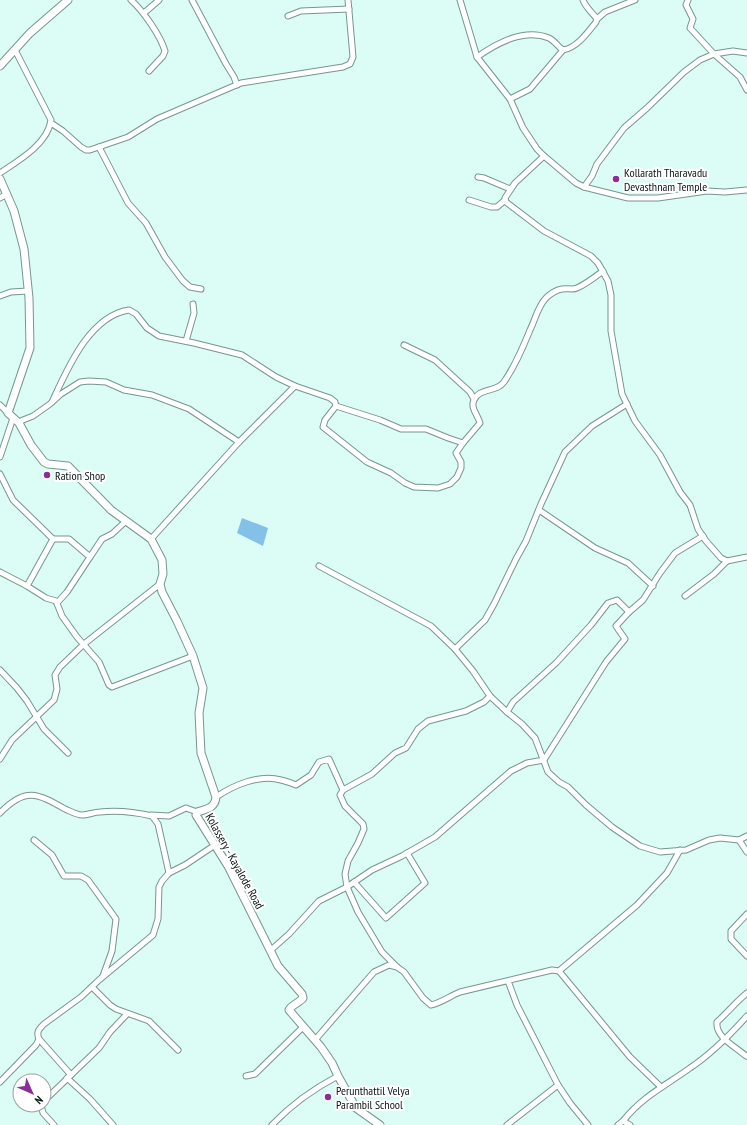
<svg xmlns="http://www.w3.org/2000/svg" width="747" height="1125" viewBox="0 0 747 1125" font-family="'PT Sans Narrow',sans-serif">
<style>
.water{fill:#83c1e8}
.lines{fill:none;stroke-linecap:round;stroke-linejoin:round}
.minor-casing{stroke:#769690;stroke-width:7}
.major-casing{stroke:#769690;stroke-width:9}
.minor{stroke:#fff;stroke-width:5}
.major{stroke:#fff;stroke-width:7}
.poi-dot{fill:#8b2e98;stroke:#fff;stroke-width:1.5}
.labels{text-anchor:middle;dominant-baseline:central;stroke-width:4;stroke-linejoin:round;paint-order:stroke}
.poi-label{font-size:12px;fill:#091513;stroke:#fff;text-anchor:start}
.street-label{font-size:12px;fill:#091513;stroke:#fff}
</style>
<rect width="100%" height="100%" fill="#dbfdf6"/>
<path class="water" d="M242 518 268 528 263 546 237 533Z"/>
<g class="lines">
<g class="minor-casing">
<g id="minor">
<path d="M131 0C144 12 160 35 165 51L163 56 149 71"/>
<path d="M192 0 226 64 234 77 237 85"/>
<path d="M460 0 477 57 510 99 523 128 537 149 544 156 576 183 584 187 628 198H658L707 191 725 192 747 190"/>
<path d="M688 0 686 5 693 19 690 28 714 54 740 77 747 90"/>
<path d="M144 13 159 0"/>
<path d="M288 16 301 11 349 9"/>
<path d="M597 19 605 12 635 0"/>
<path d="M477 57C497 43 524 28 549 38 555 41 558 47 563 50 577 48 588 32 596 22L597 19C592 12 586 8 583 0"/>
<path d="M510 99 530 89 563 50"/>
<path d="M51 123 63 131 81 147 86 150H90L128 137 157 119 241 83 343 67 350 64 353 57 348 0"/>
<path d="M99 147 128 203 146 223 165 257 183 281 190 287 201 289"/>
<path d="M544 156 515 183 505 198 506 202 544 231 591 256 598 263 608 281 611 295V331L622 394 635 421 660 455 680 492 690 505 698 529 706 541 721 558 727 561 747 557"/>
<path d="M0 173C18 161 48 144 51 120L15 50"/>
<path d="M478 177 484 178 510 189"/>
<path d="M584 187 592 176 597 164 624 128 647 108 684 72 700 60 714 54 733 51 747 53"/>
<path d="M0 198 7 194"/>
<path d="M469 200 491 207H497L505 200"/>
<path d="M0 296 11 292 28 291"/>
<path d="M186 341 194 313 193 304"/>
<path d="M404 345 435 360 470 392 474 399"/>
<path d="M52 402C67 370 89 316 129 310L136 314 147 328 159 336 194 343 242 355 276 377 295 386"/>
<path d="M0 405 8 413"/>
<path d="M336 406 380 420 401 429H426L448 438 463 443"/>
<path d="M18 422 33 416 50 404 61 394 80 382 89 381 106 382 124 390 152 395 189 409 239 442"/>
<path d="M0 457 13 418"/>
<path d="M0 474 13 500 53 539 27 586"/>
<path d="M539 510 595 548 628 563 653 586"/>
<path d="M53 539H69L90 557 67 592 57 603"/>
<path d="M151 539 239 442 295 386 330 398 335 402 336 406 325 420 323 427 367 462 391 473 405 483 414 487 438 488 450 484 457 477 461 468V462L456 453 463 443 480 423C478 415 470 408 474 400 480 387 496 393 504 382 513 369 524 345 530 330 535 320 538 306 546 298 550 294 557 290 562 289 567 288 573 290 577 288 586 284 595 277 603 271"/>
<path d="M90 557 102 539 112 534 126 521"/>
<path d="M319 566 431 626 455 649 473 671 490 696 507 712 522 724 535 738 548 772 559 782 568 787 586 805 612 827 640 846 660 852 686 850 709 840 720 838 739 840 747 836"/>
<path d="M0 572 27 586 46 598 56 601 62 616 77 637 99 662 109 685 112 687 193 656"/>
<path d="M685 596 714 574 727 561"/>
<path d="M629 612 643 600 660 573 675 553 703 536"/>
<path d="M455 649 485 620 494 604 516 559 526 541 541 504 565 452 592 426 627 404"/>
<path d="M0 670 17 688 27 701 44 729 68 753"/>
<path d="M490 696 484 702 466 711 428 721 418 729 406 748 395 753 372 774 343 790 340 795 345 806 363 824 364 829 358 843 348 861 345 874 347 887 358 912 382 952 397 967 404 972 423 998 431 1005C441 1003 450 996 460 992L552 970 559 971 637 905 667 873 680 850"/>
<path d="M0 759 12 740 54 700 57 689 55 675 60 667 84 644 160 584"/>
<path d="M216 797C234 785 259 774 281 780 286 781 291 783 296 785L311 775 319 762 329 759 343 790"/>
<path d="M0 813C25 787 37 793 65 809 70 811 77 815 82 815 88 815 94 812 100 812 118 810 135 812 152 816L158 824 169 873"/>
<path d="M151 815 169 816 186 808 197 812"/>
<path d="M34 840 52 855 64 876H81L88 880 116 919 112 951 103 976"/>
<path d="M739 840 747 852"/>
<path d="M354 882 386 918 425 883 407 853"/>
<path d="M747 914 731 931V939L747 956"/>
<path d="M271 950 289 934 319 901 347 887 372 870 402 856 435 837 511 771 527 763 544 760 606 662 625 639 616 626 629 612 617 600 608 603 591 625 556 663 513 702 507 712"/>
<path d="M559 971 630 1057 661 1087"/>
<path d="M508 981 517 1005 558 1085 570 1103 588 1125"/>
<path d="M92 987 110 1005 116 1009 149 1021 178 1050"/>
<path d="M39 1039 71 1075"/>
<path d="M315 1040 374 972 389 965 397 967"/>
<path d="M746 1056C736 1047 715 1037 717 1022 727 1013 736 1002 747 993"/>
<path d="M246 1076 255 1074 303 1027"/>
<path d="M67 1078 90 1099 113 1125"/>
<path d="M0 1082 36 1045 39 1039C36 1032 39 1029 44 1024L81 997 99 980 153 935 158 919 159 887 162 881 169 873 185 865 215 845"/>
<path d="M44 1101 99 1048 110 1032 127 1014"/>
<path d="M41 1105 43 1113 54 1125"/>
<path d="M623 1121C643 1096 665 1086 690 1068 711 1054 730 1035 747 1016"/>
<path d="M272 1125C291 1105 313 1089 338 1076"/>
<path d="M507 1125 558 1085"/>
<path d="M618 1125 623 1121 630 1125"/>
</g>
</g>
<g class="major-casing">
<g id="major">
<path d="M0 66 30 33 68 0"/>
<path d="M0 179 14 211 24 249 29 298 30 348 8 413 19 423 31 445 44 462 48 464 68 466 111 510 151 539 162 560 163 574 160 584 162 592 177 621 193 656 203 688 199 713 201 753 216 797C215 808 207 809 197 812L196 815 228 866 278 966 302 994 303 998C299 1003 291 1005 289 1010L321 1047 332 1063 338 1076 356 1108 380 1125"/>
</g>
</g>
<use href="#minor" class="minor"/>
<use href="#major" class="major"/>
</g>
<g class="poi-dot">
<circle cx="616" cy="179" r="4"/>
<circle cx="47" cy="475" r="4"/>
<circle cx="328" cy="1097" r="4"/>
</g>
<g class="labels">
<g class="poi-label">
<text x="624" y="172">Kollarath Tharavadu<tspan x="624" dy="14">Devasthnam Temple</tspan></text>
<text x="55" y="475">Ration Shop</text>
<text x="336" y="1090">Perunthattil Velya<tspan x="336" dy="14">Parambil School</tspan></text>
</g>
<g class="street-label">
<text transform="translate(235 861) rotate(61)">Kolassery - Kayalode Road</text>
</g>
</g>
<g transform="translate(32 1093) rotate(135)"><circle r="19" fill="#ffffff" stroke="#9da1a1"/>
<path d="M0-3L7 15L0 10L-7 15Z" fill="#8b2e98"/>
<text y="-6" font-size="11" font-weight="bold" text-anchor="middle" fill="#091513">N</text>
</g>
</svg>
